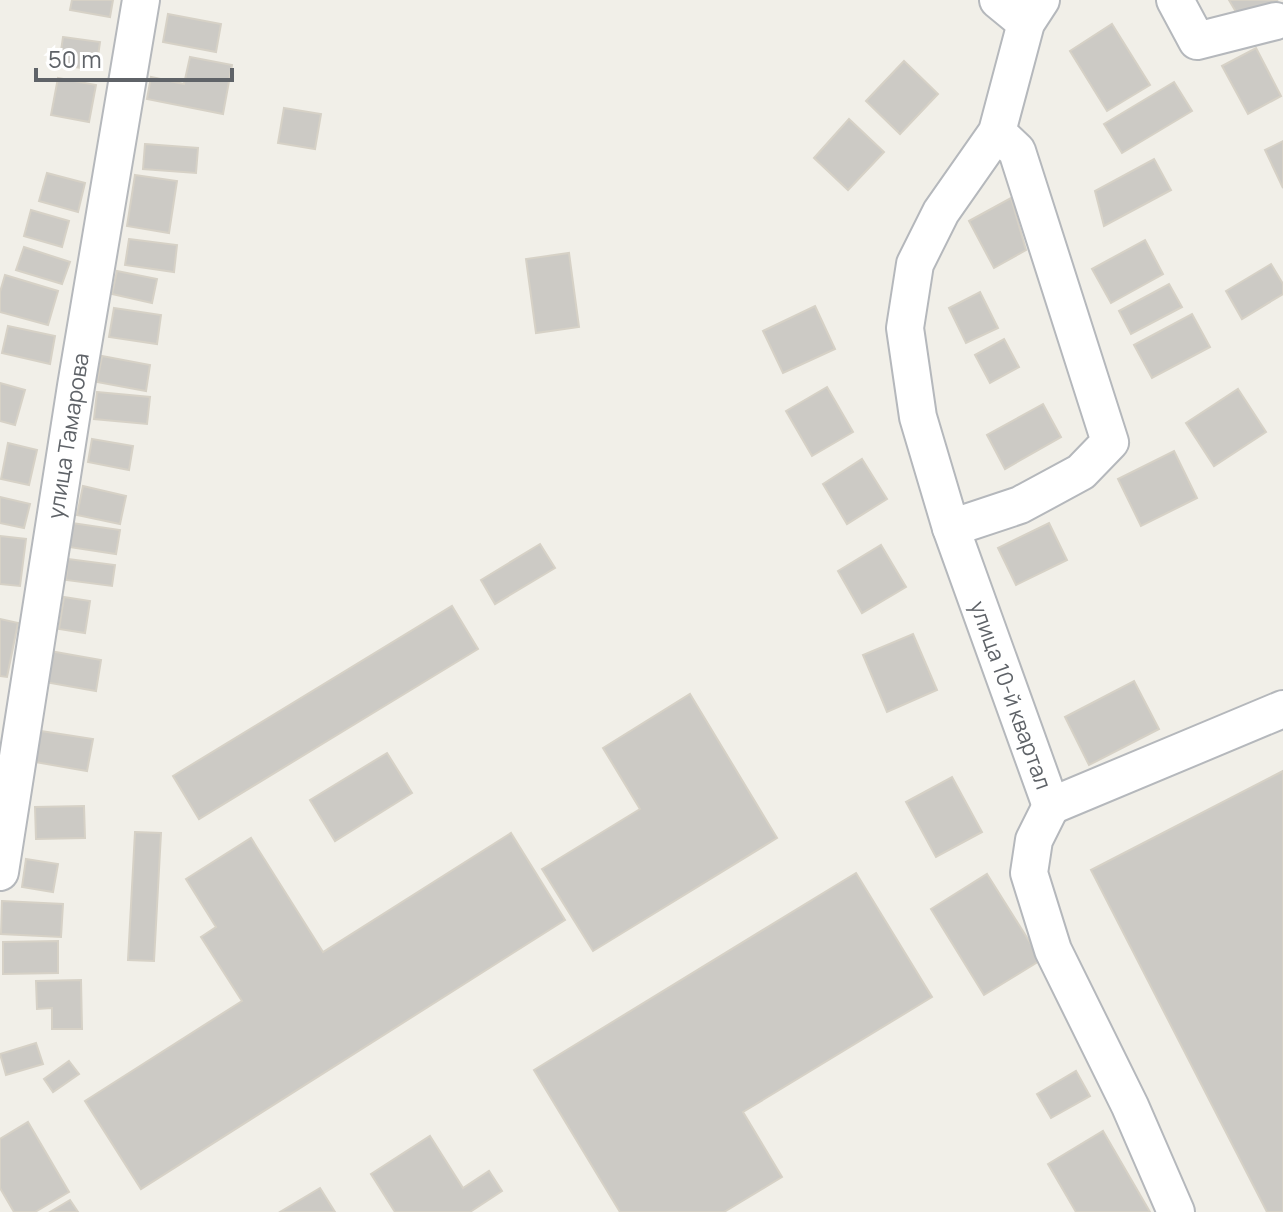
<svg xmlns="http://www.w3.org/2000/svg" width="1283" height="1212" viewBox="0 0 1283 1212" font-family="Manrope,sans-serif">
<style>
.building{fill:#cccac5;stroke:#d6d1c6;stroke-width:2}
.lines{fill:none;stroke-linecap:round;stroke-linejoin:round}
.minor-casing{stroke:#b5b8bc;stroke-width:40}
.minor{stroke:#fff;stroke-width:36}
.labels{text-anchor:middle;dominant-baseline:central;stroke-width:6;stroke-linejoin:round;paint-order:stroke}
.street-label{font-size:22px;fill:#5f6368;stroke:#fff}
</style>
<rect width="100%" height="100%" fill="#f1efe8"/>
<g class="building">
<path d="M72 0H113L110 17 70 10Z"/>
<path d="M1229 0H1278L1239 17Z"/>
<path d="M168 14 221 24 216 52 163 42Z"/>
<path d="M1112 24 1150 85 1107 111 1070 51Z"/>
<path d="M63 37 100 42 96 70 59 65Z"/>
<path d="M1256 48 1281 96 1248 114 1222 66Z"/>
<path d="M190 57 232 65 223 114 147 99 151 77 184 84Z"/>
<path d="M904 61 938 94 900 134 866 101Z"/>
<path d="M58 78 96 85 89 122 51 115Z"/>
<path d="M1174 82 1192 111 1122 153 1104 124Z"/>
<path d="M284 108 321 114 315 149 278 143Z"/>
<path d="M849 119 884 152 848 190 814 158Z"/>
<path d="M1283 141V188L1265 150Z"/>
<path d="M145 144 198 148 196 173 143 169Z"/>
<path d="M1154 159 1171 190 1104 226 1095 191Z"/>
<path d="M47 173 85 183 78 212 39 201Z"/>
<path d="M135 175 177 181 169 233 127 226Z"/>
<path d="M1011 198 1026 250 994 268 969 221Z"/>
<path d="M31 210 69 221 62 247 24 236Z"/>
<path d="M129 239 177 245 174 272 125 265Z"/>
<path d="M1145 240 1163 274 1111 303 1092 269Z"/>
<path d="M24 247 70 262 62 284 16 270Z"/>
<path d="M569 253 579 327 536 333 526 259Z"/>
<path d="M1271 264 1283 284V294L1242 319 1226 291Z"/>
<path d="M117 271 157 279 152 303 112 294Z"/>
<path d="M5 275 58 291 48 325 0 312V292Z"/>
<path d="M1169 284 1182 307 1131 334 1119 311Z"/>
<path d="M980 292 998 328 966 343 949 308Z"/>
<path d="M815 306 835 349 783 373 763 331Z"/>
<path d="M114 308 161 315 157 344 109 337Z"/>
<path d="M1192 314 1210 347 1152 378 1134 345Z"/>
<path d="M8 326 55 336 50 364 2 353Z"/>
<path d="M1004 339 1019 367 990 383 975 355Z"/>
<path d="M102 356 150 365 146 391 97 382Z"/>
<path d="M0 383 25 390 15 425 0 421Z"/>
<path d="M827 387 853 432 812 456 786 411Z"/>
<path d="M1238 389 1266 432 1214 466 1186 423Z"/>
<path d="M97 392 150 397 147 424 94 419Z"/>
<path d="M1043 404 1061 437 1005 469 987 435Z"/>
<path d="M92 439 133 446 129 470 88 462Z"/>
<path d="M8 443 37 450 29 485 1 479Z"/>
<path d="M1174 451 1197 498 1141 526 1118 479Z"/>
<path d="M862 459 887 499 847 524 823 484Z"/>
<path d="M83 486 126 496 120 524 77 515Z"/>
<path d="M0 497 30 504 24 528 0 523Z"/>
<path d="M72 523 120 530 116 554 69 547Z"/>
<path d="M1049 523 1067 560 1016 585 998 548Z"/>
<path d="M0 536 26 539 20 586 0 584Z"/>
<path d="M540 544 555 568 495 604 481 580Z"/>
<path d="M881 545 906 587 862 613 838 571Z"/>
<path d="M68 559 115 565 112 586 66 580Z"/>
<path d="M64 597 90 601 85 633 59 629Z"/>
<path d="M452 606 478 649 199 819 173 776Z"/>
<path d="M0 619 18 623 7 677 0 676Z"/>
<path d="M913 634 937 690 887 712 863 655Z"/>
<path d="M50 651 101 660 96 691 45 682Z"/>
<path d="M1134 681 1159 729 1089 765 1065 717Z"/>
<path d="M690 694 777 838 593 951 542 869 640 809 603 748Z"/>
<path d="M41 731 93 739 87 771 35 762Z"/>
<path d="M387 753 412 793 335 841 310 800Z"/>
<path d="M1283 771V1212H1267L1091 870Z"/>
<path d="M952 777 982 832 936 857 906 802Z"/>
<path d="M84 806 85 838 36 839 35 807Z"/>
<path d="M135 832 161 833 154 961 128 960Z"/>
<path d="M511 833 565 920 141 1189 85 1101 242 1001 201 937 216 927 186 879 251 838 323 952Z"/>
<path d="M26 859 58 864 53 892 22 887Z"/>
<path d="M856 873 932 997 743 1112 782 1177 724 1212H620L534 1070Z"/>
<path d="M987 874 1041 960 984 995 931 909Z"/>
<path d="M2 901 63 904 61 937 1 934Z"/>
<path d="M58 941V973L3 974V942Z"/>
<path d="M81 980 82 1029H52V1008L37 1009 36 981Z"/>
<path d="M36 1043 43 1064 6 1075 0 1054Z"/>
<path d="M69 1061 79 1074 53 1092 44 1079Z"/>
<path d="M1076 1071 1090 1096 1051 1118 1037 1094Z"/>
<path d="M28 1122 69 1192 35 1212H14L0 1188V1139Z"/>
<path d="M1103 1131 1150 1212H1076L1048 1164Z"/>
<path d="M430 1136 463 1188 489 1171 502 1191 470 1212H395L371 1174Z"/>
<path d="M320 1188 335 1212H280Z"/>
<path d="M70 1200 78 1212H50Z"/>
</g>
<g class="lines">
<g class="minor-casing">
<g id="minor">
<path d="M998 0 1026 23"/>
<path d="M1041 0 1026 23 997 132 941 212 915 264 905 328 918 417 951 528 1051 806"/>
<path d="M1175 0 1197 41 1276 21"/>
<path d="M951 528 1020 505 1081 472 1110 442 1017 151 997 132"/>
<path d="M1051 806 1034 840 1029 873 1053 950 1130 1106 1176 1212"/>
<path d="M1051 806 1283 709"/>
<path d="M0 872 76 386 141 0"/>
</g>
</g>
<use href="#minor" class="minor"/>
</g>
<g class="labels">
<g class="street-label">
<text transform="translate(68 436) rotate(-81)">улица Тамарова</text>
<text transform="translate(1011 695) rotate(70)">улица 10-й квартал</text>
</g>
</g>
<path d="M36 68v12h196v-12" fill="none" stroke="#5f6368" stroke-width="4"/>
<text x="48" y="68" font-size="24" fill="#5f6368" stroke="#ffffff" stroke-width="6" paint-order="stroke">50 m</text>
</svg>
